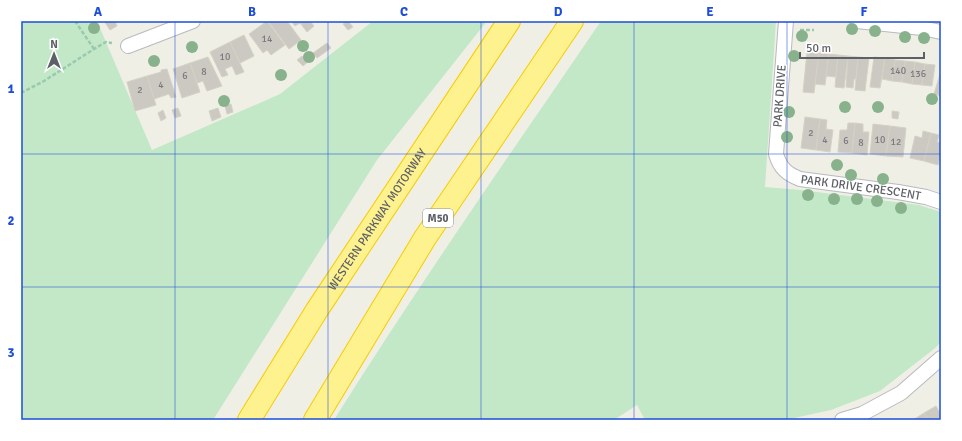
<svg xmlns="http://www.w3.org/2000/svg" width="962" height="441" viewBox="0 0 962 441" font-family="Signika,sans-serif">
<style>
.green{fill:#c3e8c8}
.building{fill:#ccc9c3;stroke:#d5d2c4}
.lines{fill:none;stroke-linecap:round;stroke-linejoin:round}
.street-casing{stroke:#b8bac0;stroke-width:16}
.highway-casing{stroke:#f6cc00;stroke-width:24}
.path{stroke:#9bc9ae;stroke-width:2.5;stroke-dasharray:4 2;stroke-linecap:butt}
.street{stroke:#fff;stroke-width:14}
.highway{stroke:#fef28f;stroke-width:22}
.tree{fill:#88b28c}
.grid{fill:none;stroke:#1d4ed8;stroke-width:1;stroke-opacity:0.55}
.labels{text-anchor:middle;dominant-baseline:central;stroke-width:3;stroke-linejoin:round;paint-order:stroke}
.number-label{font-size:10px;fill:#7a7a7e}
.shield{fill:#fff;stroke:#8e9095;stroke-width:1}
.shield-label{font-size:11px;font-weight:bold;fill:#5e6067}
.street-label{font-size:12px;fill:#5e6067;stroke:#fff}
.neatline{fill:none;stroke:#1d4ed8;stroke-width:1.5}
.grid-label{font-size:13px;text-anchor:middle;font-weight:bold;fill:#1d4ed8}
</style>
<rect width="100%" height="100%" fill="#f0efe6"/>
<g class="green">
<path d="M21 21H97L152 150 280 94 373 21H487L377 160 213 420H21Z"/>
<path d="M601 21H776L765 187 801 190 919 205 941 212V342L934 349 880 391 831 410 785 420H645L637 405 614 420H334C419 284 511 153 601 21Z"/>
</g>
<g class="building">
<path d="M104 21H115L117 26 110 30Z"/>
<path d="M267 21 285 45 271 55 267 50 263 53 249 34Z"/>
<path d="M268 21H287L301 40 289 49Z"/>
<path d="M291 21H310L314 26 307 32 300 23 295 26Z"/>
<path d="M347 21H348L353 27 348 30 343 24Z"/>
<path d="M244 35 254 56 240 63 230 42Z"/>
<path d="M230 42 244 72 236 75 232 66 225 69 228 75 222 77 210 52Z"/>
<path d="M327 43 331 48 317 58 313 53Z"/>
<path d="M807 52 819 53 814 93 803 92Z"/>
<path d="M819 53 829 54 825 85 815 84Z"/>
<path d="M829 54 838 55 836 77 826 76Z"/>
<path d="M838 55 848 56 844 88 835 87Z"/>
<path d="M302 56 308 62 303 66 297 60Z"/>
<path d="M848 56 858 57 856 79H854L853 88 846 87Z"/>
<path d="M208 57 222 86 207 91 203 81 197 83 190 63Z"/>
<path d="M858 57 869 58 865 91 855 90Z"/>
<path d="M874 57 885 58 880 88 870 87Z"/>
<path d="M885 58 895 60 892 81 882 79Z"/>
<path d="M895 60 905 61 902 82 892 81Z"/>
<path d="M905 61 915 62 912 84 902 82Z"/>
<path d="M915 62 925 64 922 85 912 84Z"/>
<path d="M190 63 200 92 182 98 173 69Z"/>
<path d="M925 64 935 65 932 86 922 85Z"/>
<path d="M167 69 176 97 171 98 169 94 154 99 147 76 161 72V70Z"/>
<path d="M941 71V96L934 94Z"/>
<path d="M147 76 156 105 135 111 127 82Z"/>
<path d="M231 104 233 112 227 114 225 106Z"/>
<path d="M178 108 181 116 175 118 172 110Z"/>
<path d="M218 108 221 117 212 121 209 111Z"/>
<path d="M163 110 166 118 161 121 158 113Z"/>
<path d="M892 111 899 112 898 119 892 118Z"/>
<path d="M805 117 820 119 816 150 801 148Z"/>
<path d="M820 119 827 120 826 129 833 130 830 152 816 150Z"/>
<path d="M848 123H855L852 153 838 152 840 130H847Z"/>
<path d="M855 123 863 124V132H869L867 155 852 153Z"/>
<path d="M873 124 890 126 886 156 870 154Z"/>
<path d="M890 126 906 128 903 157 886 156Z"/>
<path d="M923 131 931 133 924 161 910 158 915 136 922 138Z"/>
<path d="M931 133 939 135 937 142 941 143V153L938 165 924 161Z"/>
<path d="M936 406 941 415V420H928L924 413Z"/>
<path d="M924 413 928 420H913Z"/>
</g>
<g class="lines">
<g class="street-casing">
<g id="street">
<path id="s1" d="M786 21 776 154C780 168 787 174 800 179L898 192 926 197 941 202"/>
<path d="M857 21 922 28 941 32"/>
<path d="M128 46 193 21"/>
<path d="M842 420 862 414 901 393 941 358"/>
</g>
</g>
<g class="highway-casing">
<g id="highway">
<path id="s2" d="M249 420 317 310 509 21"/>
<path d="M315 420 425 238 572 21"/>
</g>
</g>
<g class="path">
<path d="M75 21 94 49"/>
<path d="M800 30H814"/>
<path d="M21 93 44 81 94 49 106 42 112 43"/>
</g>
<use href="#street" class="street"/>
<use href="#highway" class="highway"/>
</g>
<g class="tree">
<circle cx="94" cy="28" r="6"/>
<circle cx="852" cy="29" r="6"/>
<circle cx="875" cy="31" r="6"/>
<circle cx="802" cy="36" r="6"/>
<circle cx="905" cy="37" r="6"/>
<circle cx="924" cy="38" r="6"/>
<circle cx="303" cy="46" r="6"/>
<circle cx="192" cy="47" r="6"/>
<circle cx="794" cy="56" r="6"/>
<circle cx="309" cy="57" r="6"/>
<circle cx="154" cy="61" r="6"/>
<circle cx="281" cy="75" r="6"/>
<circle cx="932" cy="99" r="6"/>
<circle cx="224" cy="101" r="6"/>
<circle cx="845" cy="107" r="6"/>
<circle cx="878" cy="107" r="6"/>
<circle cx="789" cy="112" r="6"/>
<circle cx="787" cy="137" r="6"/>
<circle cx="837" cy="165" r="6"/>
<circle cx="851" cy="175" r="6"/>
<circle cx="883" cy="179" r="6"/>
<circle cx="808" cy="195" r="6"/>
<circle cx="834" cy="199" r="6"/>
<circle cx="857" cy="199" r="6"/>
<circle cx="877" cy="201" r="6"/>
<circle cx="901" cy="208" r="6"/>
</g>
<path class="grid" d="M175 21V420M328 21V420M481 21V420M634 21V420M787 21V420M21 154H941M21 287H941"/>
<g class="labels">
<g class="number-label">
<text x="267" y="39">14</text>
<text x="225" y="57">10</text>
<text x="898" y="71">140</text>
<text x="204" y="72">8</text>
<text x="918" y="74">136</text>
<text x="185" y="76">6</text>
<text x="161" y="85">4</text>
<text x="140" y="90">2</text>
<text x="811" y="133">2</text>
<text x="825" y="140">4</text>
<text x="880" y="140">10</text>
<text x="846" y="141">6</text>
<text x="896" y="142">12</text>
<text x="861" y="143">8</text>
</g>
<rect class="shield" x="423" y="209" width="30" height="18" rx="3"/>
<g class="shield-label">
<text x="438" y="218">M50</text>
</g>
<g class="street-label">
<text transform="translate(780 96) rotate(-86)">PARK DRIVE</text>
<text stroke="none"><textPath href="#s1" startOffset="231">PARK DRIVE CRESCENT</textPath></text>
<text stroke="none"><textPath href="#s2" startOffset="238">WESTERN PARKWAY MOTORWAY</textPath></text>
</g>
</g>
<rect width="962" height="441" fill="none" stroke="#ffffff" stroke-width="44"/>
<g transform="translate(54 54)" stroke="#ffffff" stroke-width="3" paint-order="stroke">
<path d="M0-3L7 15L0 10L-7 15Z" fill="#5e6067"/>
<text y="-6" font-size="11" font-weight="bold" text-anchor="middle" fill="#5e6067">N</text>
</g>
<path d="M800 52v6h124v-6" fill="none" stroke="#5e6067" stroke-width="2"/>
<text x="806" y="52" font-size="12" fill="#5e6067" stroke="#ffffff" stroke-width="3" paint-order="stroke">50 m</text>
<rect x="22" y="22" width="918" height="397" class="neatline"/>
<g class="grid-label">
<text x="98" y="16">A</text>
<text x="252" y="16">B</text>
<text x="404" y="16">C</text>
<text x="558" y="16">D</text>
<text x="710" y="16">E</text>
<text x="864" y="16">F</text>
<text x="11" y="93">1</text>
<text x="11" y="225">2</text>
<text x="11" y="357">3</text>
</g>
</svg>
